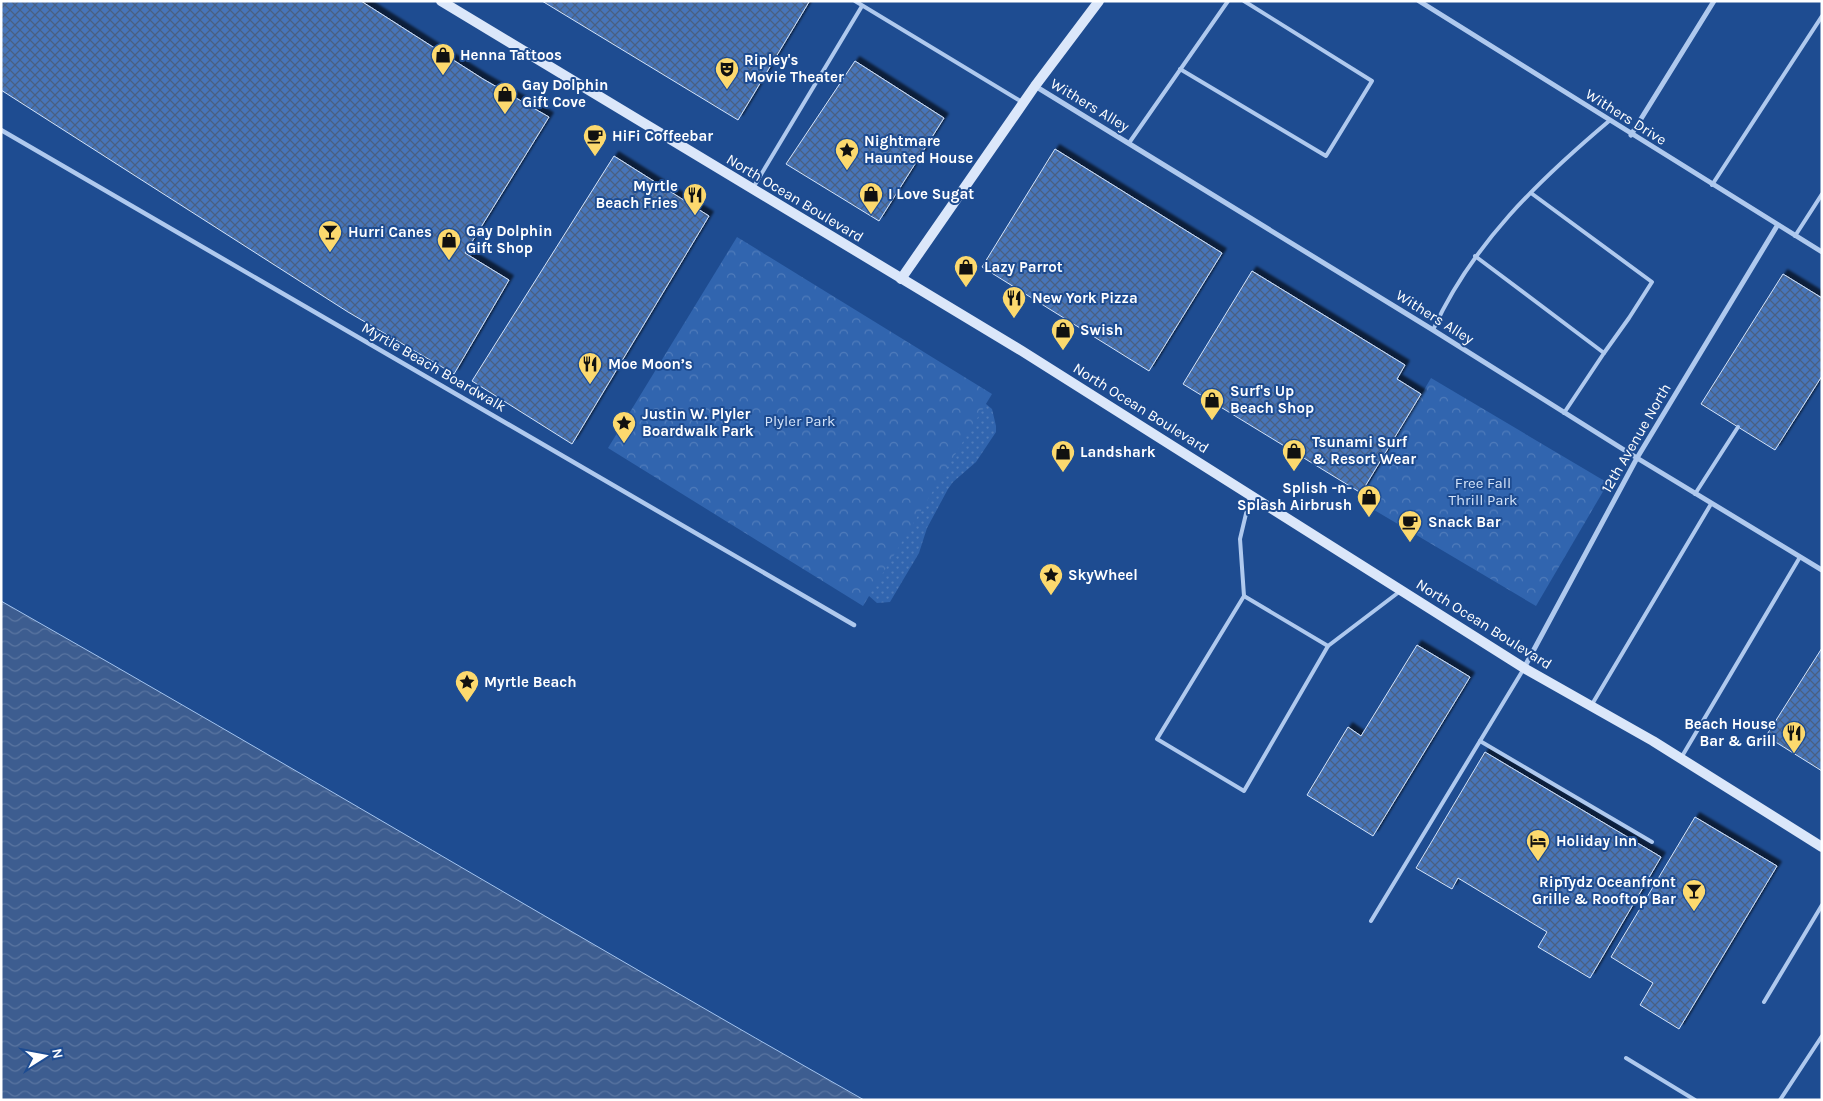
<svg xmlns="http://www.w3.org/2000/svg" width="1823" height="1101" viewBox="0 0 1823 1101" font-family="Karla,sans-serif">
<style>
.grass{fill:url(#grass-dots)}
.forest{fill:url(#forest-crowns)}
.water{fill:url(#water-waves);stroke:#a2c3ef}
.building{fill:url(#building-cross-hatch);stroke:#d4e4fa;filter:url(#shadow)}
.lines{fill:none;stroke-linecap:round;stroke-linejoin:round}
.service{stroke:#afc9ee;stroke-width:4}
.pedestrian{stroke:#afc9ee;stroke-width:4.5}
.minor{stroke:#afc9ee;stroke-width:5}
.secondary{stroke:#dbe7fa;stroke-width:10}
.labels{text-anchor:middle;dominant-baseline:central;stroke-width:4;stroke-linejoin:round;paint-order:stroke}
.poi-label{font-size:15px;font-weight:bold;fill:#fff;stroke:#1e4c91;text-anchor:start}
.street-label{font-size:15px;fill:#fff;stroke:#1e4c91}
.park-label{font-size:15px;fill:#d4e4fa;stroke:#1e4c91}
</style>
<defs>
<pattern id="grass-dots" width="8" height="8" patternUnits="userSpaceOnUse" patternTransform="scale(1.25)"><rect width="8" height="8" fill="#3165af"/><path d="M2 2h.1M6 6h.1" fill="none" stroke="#507cbb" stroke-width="1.8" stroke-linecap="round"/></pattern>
<pattern id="forest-crowns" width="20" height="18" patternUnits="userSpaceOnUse" patternTransform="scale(1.25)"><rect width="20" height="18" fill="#3165af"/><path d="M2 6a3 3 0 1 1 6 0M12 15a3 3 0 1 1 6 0" fill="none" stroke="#507cbb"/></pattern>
<pattern id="water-waves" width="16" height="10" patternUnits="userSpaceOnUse" patternTransform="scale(1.25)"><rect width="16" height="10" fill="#3d5d90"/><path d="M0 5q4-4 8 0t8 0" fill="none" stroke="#5a75a1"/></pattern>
<pattern id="building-cross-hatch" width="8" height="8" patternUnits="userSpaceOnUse" patternTransform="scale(1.25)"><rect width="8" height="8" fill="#4775b9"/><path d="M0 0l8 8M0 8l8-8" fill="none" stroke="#4a6082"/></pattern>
<filter id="shadow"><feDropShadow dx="4.5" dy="-4.5" stdDeviation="1" flood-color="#0009"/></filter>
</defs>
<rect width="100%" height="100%" fill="#1e4c91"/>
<path class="grass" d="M972 399 986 404 992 409 996 426V432L976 462 953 482 948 489 927 528 919 553 890 602 877 603 851 580Z"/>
<g class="forest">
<path d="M737 237 992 394 863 606 608 448Z"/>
<path d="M1431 378 1608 483 1536 606 1359 501Z"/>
</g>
<path class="water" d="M1 601C290 765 575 936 864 1100H1Z"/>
<g class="building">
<path d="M1 1H361L483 79 549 117 465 253 509 280 454 374 348 312 1 90Z"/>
<path d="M542 1H808L809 2 738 120Z"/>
<path d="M855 61 944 118 879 221 786 164Z"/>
<path d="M1055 149 1222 253 1149 371 982 267Z"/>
<path d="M614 156 709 216 572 444 472 381Z"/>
<path d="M1252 271 1405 365 1397 379 1421 394 1361 493 1183 384Z"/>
<path d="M1783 274 1822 298V376L1775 450 1701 404Z"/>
<path d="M1417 645 1470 677 1373 836 1307 795 1348 727 1361 736Z"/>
<path d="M1822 648V771L1766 736Z"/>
<path d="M1485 752 1661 857 1590 978 1538 947 1547 932 1458 878 1452 889 1416 868Z"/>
<path d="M1695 817 1777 866 1679 1029 1640 1005 1653 983 1611 957Z"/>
</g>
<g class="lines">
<g class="service">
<path d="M855 1 1022 102"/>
<path d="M1180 69 1326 156 1372 81 1244 1"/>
<path d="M1129 143 1228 1"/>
<path d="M1712 185 1822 16"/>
<path d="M753 188 862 6"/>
<path d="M1795 236 1822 194"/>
<path d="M1475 256 1604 353 1629 318 1652 282 1531 193"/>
<path d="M1433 330C1472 244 1538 181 1609 121"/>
<path d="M1564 413 1604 353"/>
<path d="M1695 494 1738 427"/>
<path d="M1250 497 1240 539 1244 596 1157 739 1244 791 1328 646 1399 592"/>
<path d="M1244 596 1328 646"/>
<path d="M1591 706 1711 504"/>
<path d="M1480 741 1652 842"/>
<path d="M1681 758 1800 557"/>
<path d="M1371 921 1523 670"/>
<path d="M1764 1002 1822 905"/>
<path d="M1626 1058 1695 1100"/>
<path d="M1780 1100 1822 1036"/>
</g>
<path class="pedestrian" d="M1 130 854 625"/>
<g class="minor">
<path d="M1419 1 1822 252"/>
<path d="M1035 86 1433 330 1637 458 1822 570"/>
<path d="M1631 135 1714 1"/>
<path d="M1524 668 1637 458 1777 226"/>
</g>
<g class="secondary">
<path d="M441 1 1022 351 1524 668 1653 741 1822 847"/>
<path d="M901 279 1035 86 1099 1"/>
</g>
</g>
<defs>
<g id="shop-pin" transform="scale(1.25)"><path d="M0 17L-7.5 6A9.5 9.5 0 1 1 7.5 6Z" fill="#fcd96e" stroke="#1e4c91"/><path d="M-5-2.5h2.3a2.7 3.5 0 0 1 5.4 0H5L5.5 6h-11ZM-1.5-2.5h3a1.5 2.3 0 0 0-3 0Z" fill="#111"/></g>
<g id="theatre-pin" transform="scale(1.25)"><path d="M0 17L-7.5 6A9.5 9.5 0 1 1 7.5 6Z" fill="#fcd96e" stroke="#1e4c91"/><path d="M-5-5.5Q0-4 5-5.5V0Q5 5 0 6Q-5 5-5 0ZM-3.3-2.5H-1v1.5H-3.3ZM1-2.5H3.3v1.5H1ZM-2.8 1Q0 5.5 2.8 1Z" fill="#111"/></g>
<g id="cafe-pin" transform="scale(1.25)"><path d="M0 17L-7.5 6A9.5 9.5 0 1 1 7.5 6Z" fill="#fcd96e" stroke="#1e4c91"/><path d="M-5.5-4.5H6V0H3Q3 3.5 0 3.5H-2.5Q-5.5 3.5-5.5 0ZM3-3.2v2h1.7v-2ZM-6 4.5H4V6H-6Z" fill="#111"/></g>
<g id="sight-pin" transform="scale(1.25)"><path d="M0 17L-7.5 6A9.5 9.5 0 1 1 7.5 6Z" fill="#fcd96e" stroke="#1e4c91"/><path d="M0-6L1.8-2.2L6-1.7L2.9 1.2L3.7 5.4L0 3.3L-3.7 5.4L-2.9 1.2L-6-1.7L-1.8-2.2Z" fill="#111"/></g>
<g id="restaurant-pin" transform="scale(1.25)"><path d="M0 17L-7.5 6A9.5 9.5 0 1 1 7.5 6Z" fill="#fcd96e" stroke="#1e4c91"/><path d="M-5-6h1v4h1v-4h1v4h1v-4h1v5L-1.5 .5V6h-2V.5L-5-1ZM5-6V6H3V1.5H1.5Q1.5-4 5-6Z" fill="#111"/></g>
<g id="bar-pin" transform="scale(1.25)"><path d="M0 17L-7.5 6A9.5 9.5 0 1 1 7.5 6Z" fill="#fcd96e" stroke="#1e4c91"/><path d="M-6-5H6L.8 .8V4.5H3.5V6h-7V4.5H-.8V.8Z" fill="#111"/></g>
<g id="hotel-pin" transform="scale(1.25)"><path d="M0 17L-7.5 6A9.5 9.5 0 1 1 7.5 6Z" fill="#fcd96e" stroke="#1e4c91"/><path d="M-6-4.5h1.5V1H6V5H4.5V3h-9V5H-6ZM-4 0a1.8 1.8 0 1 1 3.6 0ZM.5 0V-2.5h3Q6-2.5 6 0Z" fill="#111"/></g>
</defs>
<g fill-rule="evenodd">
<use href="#shop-pin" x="443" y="55"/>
<use href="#theatre-pin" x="727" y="69"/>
<use href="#shop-pin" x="505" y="94"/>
<use href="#cafe-pin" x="595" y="136"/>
<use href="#sight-pin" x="847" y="150"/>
<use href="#shop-pin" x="871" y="194"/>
<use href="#restaurant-pin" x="695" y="195"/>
<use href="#bar-pin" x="330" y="232"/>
<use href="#shop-pin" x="449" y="240"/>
<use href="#shop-pin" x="966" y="267"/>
<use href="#restaurant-pin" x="1014" y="298"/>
<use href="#shop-pin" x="1063" y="330"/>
<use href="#restaurant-pin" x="590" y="364"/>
<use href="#shop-pin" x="1212" y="400"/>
<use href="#sight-pin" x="624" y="423"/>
<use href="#shop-pin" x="1294" y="451"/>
<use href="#shop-pin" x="1063" y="452"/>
<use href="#shop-pin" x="1369" y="497"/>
<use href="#cafe-pin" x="1410" y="522"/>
<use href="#sight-pin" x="1051" y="575"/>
<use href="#sight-pin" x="467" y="682"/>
<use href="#restaurant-pin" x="1794" y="733"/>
<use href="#hotel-pin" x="1538" y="841"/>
<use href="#bar-pin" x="1694" y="891"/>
</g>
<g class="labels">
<g class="poi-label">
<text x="460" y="55">Henna Tattoos</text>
<text x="744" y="60">Ripley's<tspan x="744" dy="17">Movie Theater</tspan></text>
<text x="522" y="85">Gay Dolphin<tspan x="522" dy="17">Gift Cove</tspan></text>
<text x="612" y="136">HiFi Coffeebar</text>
<text x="864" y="141">Nightmare<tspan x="864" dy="17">Haunted House</tspan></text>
<text x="678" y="186" text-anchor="end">Myrtle<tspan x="678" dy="17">Beach Fries</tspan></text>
<text x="888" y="194">I Love Sugat</text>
<text x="466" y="231">Gay Dolphin<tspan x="466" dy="17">Gift Shop</tspan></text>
<text x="348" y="232">Hurri Canes</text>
<text x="984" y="267">Lazy Parrot</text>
<text x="1032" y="298">New York Pizza</text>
<text x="1080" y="330">Swish</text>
<text x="608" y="364">Moe Moon’s</text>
<text x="1230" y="391">Surf's Up<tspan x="1230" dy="17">Beach Shop</tspan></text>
<text x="642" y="414">Justin W. Plyler<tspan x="642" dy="17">Boardwalk Park</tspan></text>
<text x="1312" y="442">Tsunami Surf<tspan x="1312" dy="17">&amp; Resort Wear</tspan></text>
<text x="1080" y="452">Landshark</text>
<text x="1352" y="488" text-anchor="end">Splish -n-<tspan x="1352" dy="17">Splash Airbrush</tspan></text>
<text x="1428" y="522">Snack Bar</text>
<text x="1068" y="575">SkyWheel</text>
<text x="484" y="682">Myrtle Beach</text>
<text x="1776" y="724" text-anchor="end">Beach House<tspan x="1776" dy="17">Bar &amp; Grill</tspan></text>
<text x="1556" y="841">Holiday Inn</text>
<text x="1676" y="882" text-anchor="end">RipTydz Oceanfront<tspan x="1676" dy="17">Grille &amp; Rooftop Bar</tspan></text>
</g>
<g class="street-label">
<text transform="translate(1090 105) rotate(31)">Withers Alley</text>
<text transform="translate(1626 117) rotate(32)">Withers Drive</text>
<text transform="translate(795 198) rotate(31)">North Ocean Boulevard</text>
<text transform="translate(1435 317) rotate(32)">Withers Alley</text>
<text transform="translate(434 367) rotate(30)">Myrtle Beach Boardwalk</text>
<text transform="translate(1141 408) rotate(32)">North Ocean Boulevard</text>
<text transform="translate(1636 438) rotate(-60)">12th Avenue North</text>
<text transform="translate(1484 624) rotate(32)">North Ocean Boulevard</text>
</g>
<g class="park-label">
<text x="800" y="421">Plyler Park</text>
<text x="1483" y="483">Free Fall<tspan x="1483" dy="17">Thrill Park</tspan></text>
</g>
</g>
<rect width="1823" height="1101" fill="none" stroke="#ffffff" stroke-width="5"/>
<g transform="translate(45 1056) rotate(79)" stroke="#1e4c91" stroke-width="4" paint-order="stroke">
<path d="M0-4L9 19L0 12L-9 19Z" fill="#ffffff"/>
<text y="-8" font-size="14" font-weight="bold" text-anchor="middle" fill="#ffffff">N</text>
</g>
</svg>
